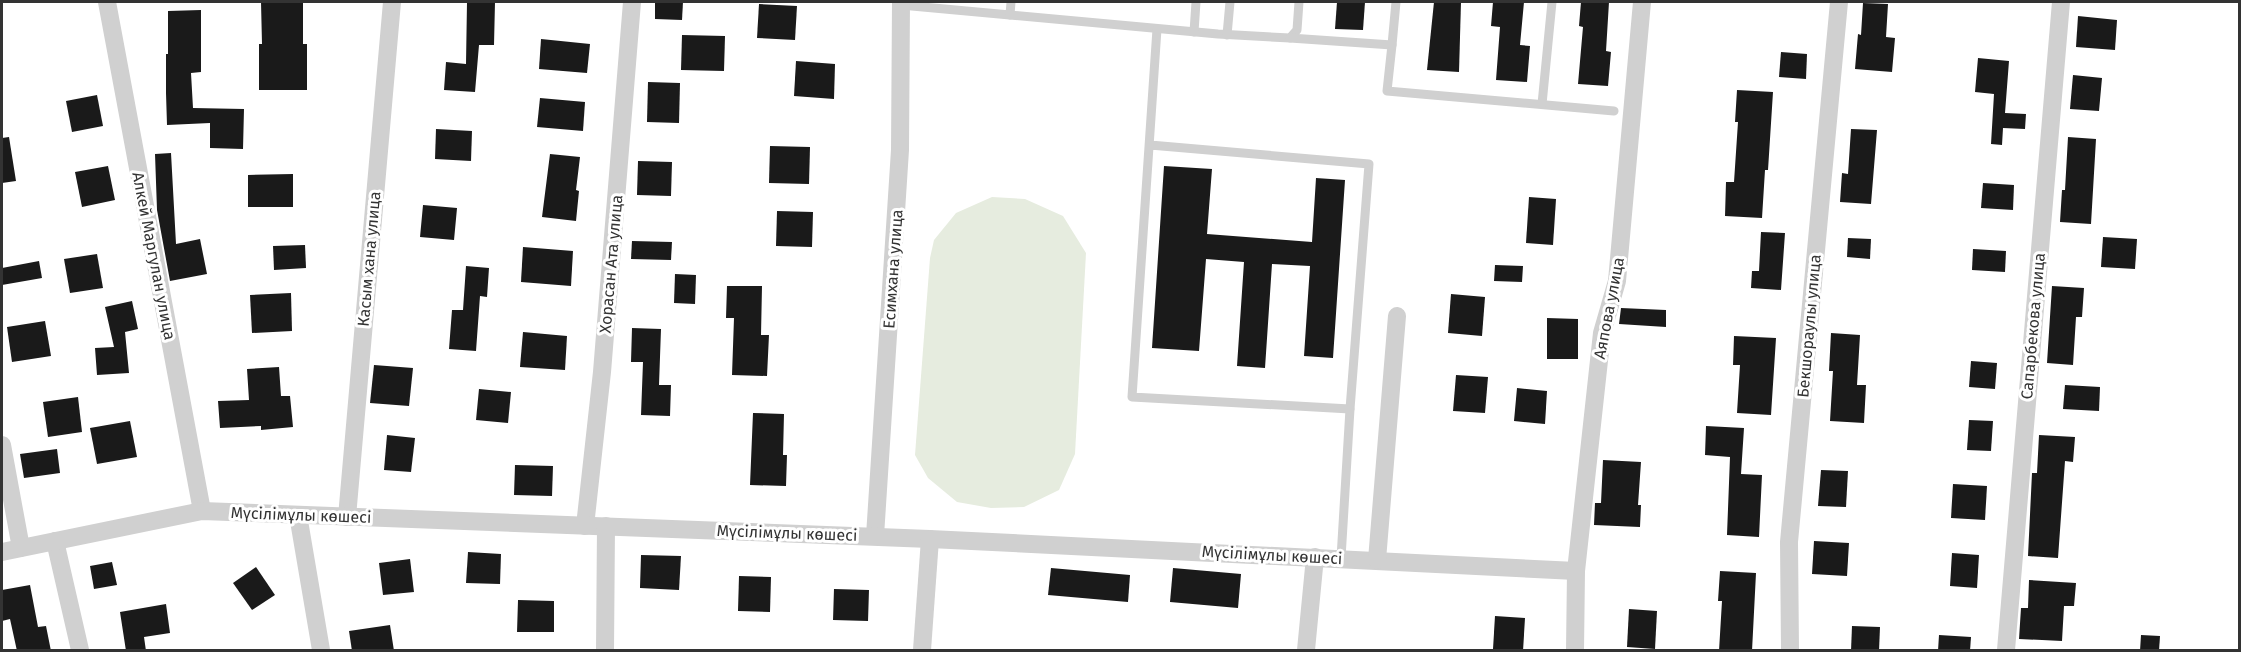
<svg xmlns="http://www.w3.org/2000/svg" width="2241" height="652" viewBox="0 0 2241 652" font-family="'Fira Sans',sans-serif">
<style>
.green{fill:#e6ecdf}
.building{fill:#1a1a1a}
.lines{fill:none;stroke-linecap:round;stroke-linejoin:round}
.lane{stroke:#d0d0d0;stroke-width:9}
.street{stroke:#d0d0d0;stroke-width:18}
.labels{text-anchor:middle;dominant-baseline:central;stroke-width:6;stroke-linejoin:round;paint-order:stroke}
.street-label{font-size:16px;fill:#333;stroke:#fff}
</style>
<rect width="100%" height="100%" fill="#fff"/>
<path class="green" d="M992 197 1025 199 1063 216 1086 253 1075 454 1059 490 1024 507 991 508 957 502 928 478 915 455 930 258 934 240 956 213Z"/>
<g class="building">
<path d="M261 2H303V44H307V90H259V44H262Z"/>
<path d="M467 2H495L494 45H479L475 92 444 90 446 62 466 64Z"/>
<path d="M655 2H683L682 20 655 19Z"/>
<path d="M1337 2H1365L1363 30 1335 29Z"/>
<path d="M1434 2H1461L1459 72 1427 70Z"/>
<path d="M1493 2H1524L1520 45 1530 46 1527 82 1496 80 1500 27 1491 26Z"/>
<path d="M1581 2H1609L1606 51 1611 52 1608 86 1578 84 1583 27 1579 26Z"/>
<path d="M1863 3 1888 4 1886 37 1895 38 1892 72 1855 69 1858 34 1861 35Z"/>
<path d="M759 4 797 6 795 40 757 38Z"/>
<path d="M201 10V72L191 73 193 108 244 109 243 149 210 148V123L167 125 166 93V54H168V11Z"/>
<path d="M2078 16 2117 20 2115 50 2076 47Z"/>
<path d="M682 35 725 36 724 71 681 70Z"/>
<path d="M541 39 590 44 587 73 539 69Z"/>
<path d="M1781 52 1807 54 1806 79 1779 77Z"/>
<path d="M1978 58 2009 61 2005 113 2026 114 2025 129 2003 128 2002 145 1991 144 1994 94 1975 92Z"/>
<path d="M796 61 835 64 834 99 794 96Z"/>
<path d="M2073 75 2102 78 2099 111 2070 109Z"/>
<path d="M648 82 680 83 679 123 647 122Z"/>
<path d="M1737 90 1773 92 1768 170H1765L1762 218 1725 216 1726 182H1734L1738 122H1735Z"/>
<path d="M97 95 103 126 72 132 66 101Z"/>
<path d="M540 98 585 102 583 131 537 127Z"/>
<path d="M436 129 472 131 471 161 435 159Z"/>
<path d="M1851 129 1877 130 1871 204 1840 202 1842 173 1848 174Z"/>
<path d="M9 137 16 181 2 183V138Z"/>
<path d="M2068 137 2096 139 2091 224 2060 222 2062 190H2065Z"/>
<path d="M770 146 810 147 809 184 769 183Z"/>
<path d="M171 153 176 244 200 239 207 274 170 281 157 210 155 154Z"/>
<path d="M550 154 580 157 576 190 579 191 576 221 542 217Z"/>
<path d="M638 161 672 162 671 196 637 195Z"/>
<path d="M108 166 115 200 82 207 75 172Z"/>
<path d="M1164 166 1212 169 1207 234 1312 242 1316 178 1345 180 1333 358 1304 356 1310 266 1272 264 1265 368 1237 366 1244 262 1206 259 1199 351 1152 348Z"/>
<path d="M293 174V207H248V175Z"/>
<path d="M1983 183 2014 185 2013 210 1981 208Z"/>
<path d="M1529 197 1556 199 1553 245 1526 243Z"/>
<path d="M423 205 457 208 454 240 420 237Z"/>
<path d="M777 211 813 212 812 247 776 246Z"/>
<path d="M1761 232 1785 233 1781 290 1751 288 1752 271H1759Z"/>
<path d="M2103 237 2137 239 2135 269 2101 267Z"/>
<path d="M1848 238 1871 239 1870 259 1847 257Z"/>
<path d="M632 241 672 242 671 260 631 259Z"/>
<path d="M305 245 306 268 274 270 273 246Z"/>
<path d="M523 247 573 251 571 286 521 282Z"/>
<path d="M1973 249 2006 251 2005 272 1972 270Z"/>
<path d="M97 254 103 288 70 293 64 259Z"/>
<path d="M39 261 42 278 2 285V268Z"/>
<path d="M1495 265 1523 266 1522 282 1494 281Z"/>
<path d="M466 266 489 268 487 297 480 296 476 351 449 349 452 310H463Z"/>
<path d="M675 274 696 275 695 304 674 303Z"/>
<path d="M727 286H762L761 335H769L767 376 732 375 734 318H726Z"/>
<path d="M2052 286 2084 288 2082 317H2076L2073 365 2047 363Z"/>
<path d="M291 293 292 331 252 333 250 295Z"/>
<path d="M1451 294 1485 297 1482 336 1448 333Z"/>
<path d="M132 301 138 329 125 332 129 373 97 375 95 348 114 347 105 307Z"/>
<path d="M1621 308 1666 310V327L1619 324Z"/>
<path d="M1547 318 1578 319V359H1547Z"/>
<path d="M45 321 51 356 12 362 7 327Z"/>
<path d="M632 328 661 329 659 385H671L670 416 641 415 643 362H631Z"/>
<path d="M523 332 567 336 565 370 520 367Z"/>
<path d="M1831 333 1860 335 1857 385H1866L1864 423 1830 421 1833 371H1829Z"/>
<path d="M1734 336 1776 338 1771 415 1737 413 1740 365H1733Z"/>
<path d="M1971 361 1997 363 1995 389 1969 387Z"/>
<path d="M374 365 413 368 409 406 370 403Z"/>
<path d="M279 367 281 396H290L293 427 261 430V426L220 428 218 401 249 400 247 369Z"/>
<path d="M1456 375 1488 377 1485 413 1453 411Z"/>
<path d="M2065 385 2100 387 2099 411 2063 409Z"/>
<path d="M1517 388 1547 391 1545 424 1514 421Z"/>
<path d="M479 389 511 392 508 423 476 420Z"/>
<path d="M78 397 82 432 48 437 43 402Z"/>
<path d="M753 413 784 414 783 455H787L786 486 750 485Z"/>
<path d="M1969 420 1993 421 1991 451 1967 450Z"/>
<path d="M130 421 137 457 97 464 90 428Z"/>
<path d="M1706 426 1744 428 1741 474 1762 475 1759 537 1727 535 1730 457 1705 455Z"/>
<path d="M387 435 415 438 411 472 384 470Z"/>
<path d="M2039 435 2075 437 2073 462 2065 461 2058 558 2028 556 2032 473H2037Z"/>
<path d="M57 449 60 473 24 478 20 454Z"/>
<path d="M1603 460 1641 462 1638 505H1641L1640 527 1594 525 1595 503H1601Z"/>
<path d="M515 465 553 466 552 496 514 495Z"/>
<path d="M1821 470 1848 471 1846 507 1818 506Z"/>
<path d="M1953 484 1987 486 1985 520 1951 518Z"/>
<path d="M1814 541 1849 543 1847 576 1812 574Z"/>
<path d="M468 552 501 554 500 584 466 583Z"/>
<path d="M1952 553 1979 555 1977 588 1950 586Z"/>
<path d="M641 555 681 556 679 590 640 588Z"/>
<path d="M410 559 414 592 383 595 379 563Z"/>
<path d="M112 562 117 585 94 589 90 566Z"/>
<path d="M256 567 275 595 252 610 233 583Z"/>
<path d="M1051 568 1130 575 1128 602 1048 595Z"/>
<path d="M1173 568 1241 574 1238 608 1170 602Z"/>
<path d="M1720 571 1756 573 1752 651H1719L1722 601H1718Z"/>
<path d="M739 576 771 577 770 612 738 611Z"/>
<path d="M2029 580 2076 583 2074 606H2064L2062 641 2019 639 2021 608H2028Z"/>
<path d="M30 585 38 627 46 626 51 651H17L10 619 2 621V590Z"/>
<path d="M834 589 869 590 868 621 833 620Z"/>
<path d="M518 600 554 601V632H517Z"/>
<path d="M166 604 170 633 144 637 146 651H126L120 612Z"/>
<path d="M1629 609 1657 611 1655 649 1627 647Z"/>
<path d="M1495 616 1525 618 1523 651 1493 649Z"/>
<path d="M390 625 394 651H352L349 631Z"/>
<path d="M1852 626 1880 627 1879 651H1851Z"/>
<path d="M1939 635 1971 637 1970 651H1938Z"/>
<path d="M2141 635 2160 636 2159 651H2140Z"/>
</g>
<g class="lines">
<g class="lane">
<path d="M901 5 1010 15 1011 2"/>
<path d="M1010 15 1218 34 1290 38 1297 30 1299 2"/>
<path d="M1194 32 1196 2"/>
<path d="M1227 35 1230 2"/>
<path d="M1290 38 1392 45 1387 91 1614 111"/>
<path d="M1392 45 1396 2"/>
<path d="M1542 104 1552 2"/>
<path d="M1150 145 1369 164 1350 409 1132 397 1157 29"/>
<path d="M1341 558 1350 409"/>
</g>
<g class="street">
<path d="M107 2 202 511"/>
<path d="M2 445 21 548"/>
<path d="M298 515 321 650"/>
<path d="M347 517 392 2"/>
<path d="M585 526 602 372 632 2"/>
<path d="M875 536 900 150 901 2"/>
<path d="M55 541 80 650"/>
<path d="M2 552 202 511 930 539 1576 571"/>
<path d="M1377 560 1397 316"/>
<path d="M605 650 606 526"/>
<path d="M922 650 930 539"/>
<path d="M1306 650 1315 557"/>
<path d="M1575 650 1576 571 1602 333 1617 281 1642 2"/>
<path d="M1790 650 1789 542 1839 2"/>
<path d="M2006 650 2061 2"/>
</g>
</g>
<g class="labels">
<g class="street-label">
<text transform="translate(154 256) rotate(79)">Алкей Маргулан улица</text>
<text transform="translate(369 259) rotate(-85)">Касым хана улица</text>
<text transform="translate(611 264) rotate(-85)">Хорасан Ата улица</text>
<text transform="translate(893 269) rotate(-86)">Есимхана улица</text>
<text transform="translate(1609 308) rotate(-79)">Аяпова улица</text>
<text transform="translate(1809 326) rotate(-85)">Бекшораулы улица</text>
<text transform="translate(2033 326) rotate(-85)">Сапарбекова улица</text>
<text transform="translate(301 515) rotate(2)">Мүсілімұлы көшесі</text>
<text transform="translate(787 533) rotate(2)">Мүсілімұлы көшесі</text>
<text transform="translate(1272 555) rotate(3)">Мүсілімұлы көшесі</text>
</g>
</g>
<rect width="2241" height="652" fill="none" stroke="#333333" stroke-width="6"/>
</svg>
